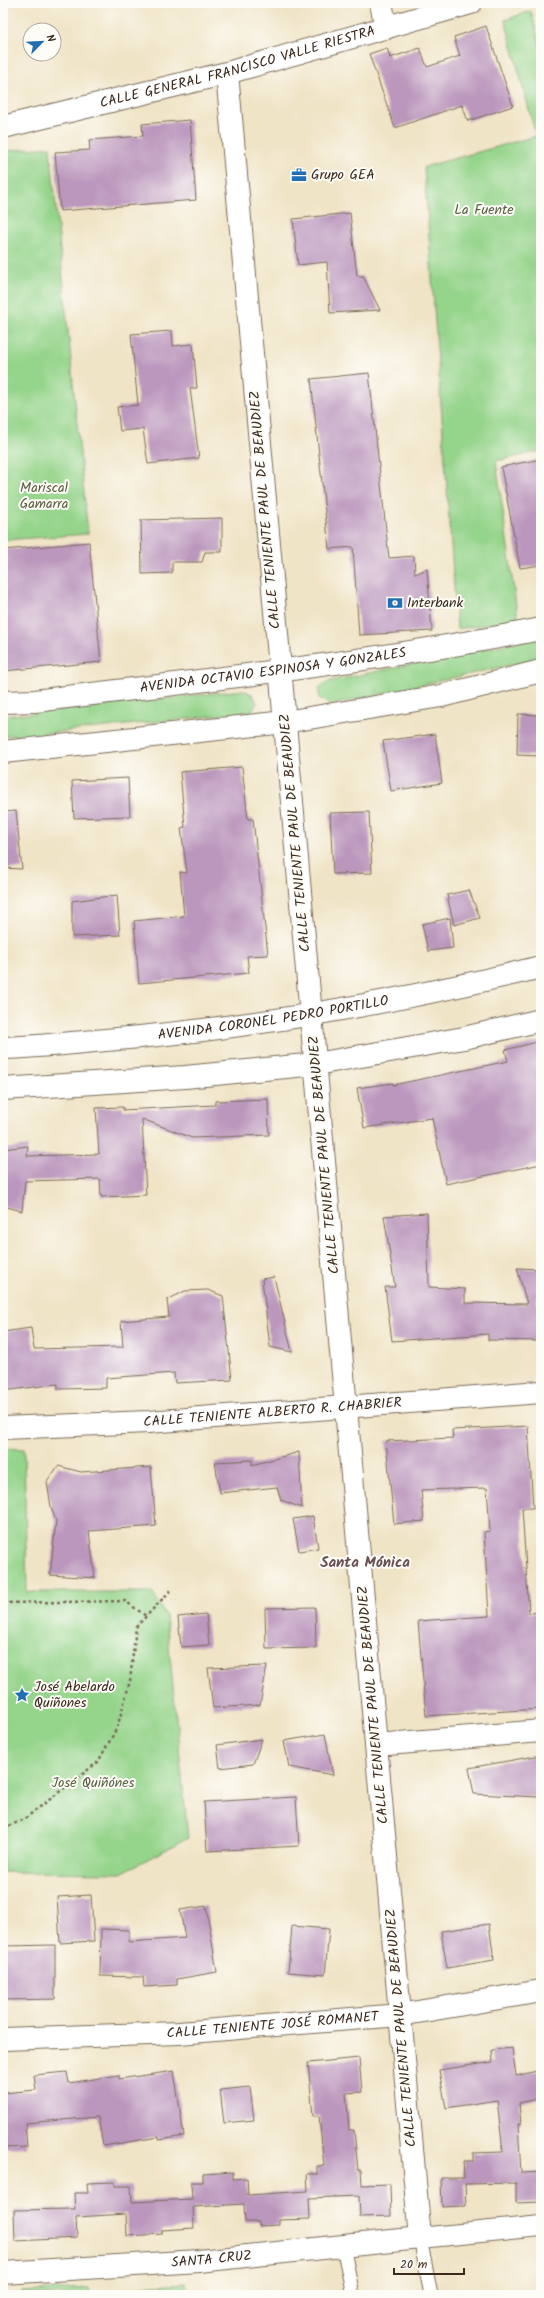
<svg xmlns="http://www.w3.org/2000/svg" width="544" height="2298" viewBox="0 0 544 2298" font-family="Kalam,sans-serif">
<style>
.green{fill:#95d48b;stroke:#687f54}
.building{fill:#bb97bd}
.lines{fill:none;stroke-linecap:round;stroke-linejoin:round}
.service-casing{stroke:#7a6b59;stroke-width:15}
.pedestrian-casing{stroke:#7a6b59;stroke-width:22}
.minor-casing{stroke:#7a6b59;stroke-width:24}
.secondary-casing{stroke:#7a6b59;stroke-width:24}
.path{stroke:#7a6b59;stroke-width:2.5;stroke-dasharray:3 3;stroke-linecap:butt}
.service{stroke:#fff;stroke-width:13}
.pedestrian{stroke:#fff;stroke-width:20}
.minor{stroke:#fff;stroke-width:22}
.secondary{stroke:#fff;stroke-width:22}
.labels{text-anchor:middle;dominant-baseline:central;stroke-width:4;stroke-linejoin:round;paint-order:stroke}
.street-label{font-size:14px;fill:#3b2a1e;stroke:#fdfcf7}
.poi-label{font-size:14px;fill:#3b2a1e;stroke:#fdfcf7;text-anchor:start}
.park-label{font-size:14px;fill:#565d3f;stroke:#fdfcf7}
.neighbourhood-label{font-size:15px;font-weight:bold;fill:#685056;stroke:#fdfcf7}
</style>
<rect width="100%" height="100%" fill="#fdfcf7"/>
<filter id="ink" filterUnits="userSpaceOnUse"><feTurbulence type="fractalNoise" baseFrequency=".025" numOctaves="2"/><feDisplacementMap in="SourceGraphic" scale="8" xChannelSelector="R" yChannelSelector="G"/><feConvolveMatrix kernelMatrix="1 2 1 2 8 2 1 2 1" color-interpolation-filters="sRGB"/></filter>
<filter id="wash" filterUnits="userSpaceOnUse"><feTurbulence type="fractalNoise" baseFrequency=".012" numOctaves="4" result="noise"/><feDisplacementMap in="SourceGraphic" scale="16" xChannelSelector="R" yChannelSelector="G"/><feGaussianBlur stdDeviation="0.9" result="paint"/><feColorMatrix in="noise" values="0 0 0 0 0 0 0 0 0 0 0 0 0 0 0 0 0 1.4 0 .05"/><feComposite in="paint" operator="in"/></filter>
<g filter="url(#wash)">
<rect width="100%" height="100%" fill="#f0e4c6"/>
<g class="green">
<path d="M531 11 541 49V451L496 461 518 620 457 629 424 167 536 136 505 20Z"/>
<path d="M50 147 88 534 3 540V151Z"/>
<path d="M541 637V658L332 705 319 698V688L326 682Z"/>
<path d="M243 690 252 694 257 703 251 712 29 735 3 736V715L26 714Z"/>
<path d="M3 1448 24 1449 27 1592H152L166 1616 188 1838 121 1873 3 1872Z"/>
<path d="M186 2283 188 2295H143L142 2286Z"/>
<path d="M89 2288 90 2295H22V2292Z"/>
</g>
<g id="blocks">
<g class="building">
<path d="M486 26 513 106 468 121 462 105 395 128 369 54 387 48 390 58 420 48 427 67 460 56 454 37Z"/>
<path d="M190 120 196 200 60 211 55 152 90 150 89 140 143 136 142 124Z"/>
<path d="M350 213 357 276H363L380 310 330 313 327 262 298 265 293 219Z"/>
<path d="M172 331 173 346 193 344 197 388H190L199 458 148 464 143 429 120 431 117 407 138 405 131 334Z"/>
<path d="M369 373 389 558 414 556 415 574 427 569 432 631 359 635 353 547 329 549 311 379Z"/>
<path d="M541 459V565L520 568 501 467Z"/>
<path d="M222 518V552H205L202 562H172V573L142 574 141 520Z"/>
<path d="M89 542 101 662 3 671V550Z"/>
<path d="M518 714 541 715V756L517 755Z"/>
<path d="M435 734 442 783 391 791 383 741Z"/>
<path d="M242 767 248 819H253L268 955 247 956 249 973 139 983 134 921 184 916 180 872 187 873 181 828 185 827 180 772Z"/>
<path d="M128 778 130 816 74 818 72 781Z"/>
<path d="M16 811 22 869 3 868V812Z"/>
<path d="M369 812 372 873 333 874 330 813Z"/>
<path d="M469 890 480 918 454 925 447 895Z"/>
<path d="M117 895 120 935 72 937V901Z"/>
<path d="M450 918 453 948 428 951 422 924Z"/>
<path d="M541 1041V1164L446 1184 432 1118 364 1128 357 1088 393 1083V1085L508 1061 505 1050Z"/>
<path d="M268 1099 269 1135 192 1138 142 1119 146 1195 101 1197 100 1179 25 1181 22 1211 3 1206V1149L28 1146 27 1156 99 1154 96 1108 123 1107V1110L215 1105V1101Z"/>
<path d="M427 1213 429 1287 465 1289V1303L527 1304 517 1268 539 1269 537 1304H541V1341L488 1340V1334L392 1341 385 1287H395L384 1216Z"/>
<path d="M274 1277 292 1352 270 1347 262 1279Z"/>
<path d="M208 1290 223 1296 232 1380 175 1383 174 1373 106 1378V1388L58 1389V1384L3 1391V1332L31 1328 34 1349 123 1347 121 1321 169 1317 167 1300 185 1291Z"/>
<path d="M528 1426 533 1508H522L529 1613 541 1612V1709L426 1716 418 1621 489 1616 484 1532 490 1531 487 1488 421 1490 424 1521 394 1524 386 1441 453 1438 452 1430Z"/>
<path d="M299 1452 302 1508 281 1500 277 1487 220 1493 215 1462 252 1460V1465Z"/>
<path d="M58 1466 81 1472 151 1467 156 1526 89 1531 95 1578 50 1575 56 1521 51 1507 47 1482Z"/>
<path d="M313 1516 318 1548 299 1551 293 1519Z"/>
<path d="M315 1607 316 1648 266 1649 265 1608Z"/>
<path d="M206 1614 209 1645 181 1647 178 1617Z"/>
<path d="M267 1666 260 1705 213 1708 208 1668Z"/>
<path d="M325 1734 333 1775 289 1767 284 1741Z"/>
<path d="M262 1739 253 1764 220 1768 217 1745Z"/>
<path d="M541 1755 539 1797 474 1794 469 1768Z"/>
<path d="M296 1797 299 1846 207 1851 204 1802Z"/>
<path d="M91 1895 94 1941 60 1943 57 1897Z"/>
<path d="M206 1906 217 1972 177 1979V1985L144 1987 143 1977 100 1976 101 1929 129 1930V1942L185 1938 180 1910Z"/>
<path d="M489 1924 494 1960 447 1968 441 1931Z"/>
<path d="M292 1926 329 1929 325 1975 288 1972Z"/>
<path d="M55 1945V1999L4 2000 3 1946Z"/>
<path d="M512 2048 516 2076 541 2070V2098L519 2103 521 2124H518L521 2173 541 2172V2202L516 2203V2183L465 2184 466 2206 442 2207 441 2178H464L463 2161H473V2153L503 2152 497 2100 446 2108 439 2070 493 2062 492 2050Z"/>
<path d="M359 2058 362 2092 346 2093 349 2130H354L358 2170H361L362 2185 390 2184 391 2216 360 2217 359 2196 309 2198 310 2219 279 2220V2225L259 2226V2222H245L244 2204 193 2207 194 2228 162 2230V2234L127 2236 126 2214 76 2217 77 2238 15 2241 14 2210 75 2209 74 2193H88L87 2183 115 2182V2186H131L132 2202 192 2199 191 2182H203V2174L233 2172V2179L247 2178 248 2195 308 2191 307 2174H317V2166H324L319 2116H313L308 2063Z"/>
<path d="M174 2071 184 2136 159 2140V2137L103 2146 98 2117 25 2123 27 2147 3 2148V2093L36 2090 34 2075 67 2072 69 2083 119 2075V2079Z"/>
<path d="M250 2087 254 2120 224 2123 220 2090Z"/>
</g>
</g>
</g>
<g filter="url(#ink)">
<use href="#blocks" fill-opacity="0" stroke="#7a6b59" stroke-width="1"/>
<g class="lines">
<g class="service-casing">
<g id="service">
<path d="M420 2238 431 2295"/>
<path d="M343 2246 353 2295"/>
</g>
</g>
<g class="pedestrian-casing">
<path id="pedestrian" d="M420 2238 541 2226"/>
</g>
<g class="minor-casing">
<g id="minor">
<path d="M381 3 386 28"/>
<path id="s1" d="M3 127 227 73 471 3"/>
<path id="s2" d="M3 702 35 701C204 680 374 662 541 629"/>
<path d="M3 752 285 722 441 696 541 671"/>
<path id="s3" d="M3 1428 148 1422 541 1392"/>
<path d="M376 1745 541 1731"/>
<path id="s4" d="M3 2039 179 2033 400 2015 541 1991"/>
<path id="s5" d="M3 2273 199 2261 420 2238 227 73"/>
</g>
</g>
<g class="secondary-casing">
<g id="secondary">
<path id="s6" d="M3 1048C37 1047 71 1043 106 1040 253 1028 397 1002 541 967"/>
<path d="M3 1089 185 1077 316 1064 464 1038 541 1020"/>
</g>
</g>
<g class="path">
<path d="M3 1603 125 1601 146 1616"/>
<path d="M3 1828 23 1820 98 1762 117 1728 130 1681 136 1627 171 1590"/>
</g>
<use href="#service" class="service"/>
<use href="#pedestrian" class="pedestrian"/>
<use href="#minor" class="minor"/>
<use href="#secondary" class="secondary"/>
</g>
</g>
<defs>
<g id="office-bare" transform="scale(1.2)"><path d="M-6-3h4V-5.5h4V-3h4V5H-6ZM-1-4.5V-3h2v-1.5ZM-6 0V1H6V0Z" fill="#1f6fb2" stroke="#fdfcf7" stroke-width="2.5" paint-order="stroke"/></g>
<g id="bank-bare" transform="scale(1.2)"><path d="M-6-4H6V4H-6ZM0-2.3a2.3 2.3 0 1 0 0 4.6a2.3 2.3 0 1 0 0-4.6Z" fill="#1f6fb2" stroke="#fdfcf7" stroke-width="2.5" paint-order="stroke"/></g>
<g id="sight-bare" transform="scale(1.2)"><path d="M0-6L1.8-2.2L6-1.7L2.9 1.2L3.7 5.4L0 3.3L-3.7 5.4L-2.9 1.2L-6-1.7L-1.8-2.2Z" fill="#1f6fb2" stroke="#fdfcf7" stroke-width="2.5" paint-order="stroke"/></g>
</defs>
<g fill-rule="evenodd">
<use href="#office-bare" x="299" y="175"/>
<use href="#bank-bare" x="395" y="603"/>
<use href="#sight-bare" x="22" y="1695"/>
</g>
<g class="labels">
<g class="street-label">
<text stroke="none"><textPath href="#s1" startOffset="242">CALLE GENERAL FRANCISCO VALLE RIESTRA</textPath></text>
<text transform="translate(265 510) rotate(-95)">CALLE TENIENTE PAUL DE BEAUDIEZ</text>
<text stroke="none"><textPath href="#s2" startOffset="272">AVENIDA OCTAVIO ESPINOSA Y GONZALES</textPath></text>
<text transform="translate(295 833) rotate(-95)">CALLE TENIENTE PAUL DE BEAUDIEZ</text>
<text stroke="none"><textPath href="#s6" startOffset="272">AVENIDA CORONEL PEDRO PORTILLO</textPath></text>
<text transform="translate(324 1155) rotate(-95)">CALLE TENIENTE PAUL DE BEAUDIEZ</text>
<text stroke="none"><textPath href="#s3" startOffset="270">CALLE TENIENTE ALBERTO R. CHABRIER</textPath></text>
<text transform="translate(373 1705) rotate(-95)">CALLE TENIENTE PAUL DE BEAUDIEZ</text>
<text stroke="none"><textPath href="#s4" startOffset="270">CALLE TENIENTE JOSÉ ROMANET</textPath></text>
<text transform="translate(401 2028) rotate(-95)">CALLE TENIENTE PAUL DE BEAUDIEZ</text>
<text stroke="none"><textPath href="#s5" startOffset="209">SANTA CRUZ</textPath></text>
</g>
<g class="poi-label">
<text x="311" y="175">Grupo GEA</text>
<text x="407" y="603">Interbank</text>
<text x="34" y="1687">José Abelardo<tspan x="34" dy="16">Quiñones</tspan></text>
</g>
<g class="park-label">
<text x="484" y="210">La Fuente</text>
<text x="44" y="488">Mariscal<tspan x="44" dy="16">Gamarra</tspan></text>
<text x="93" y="1783">José Quiñónes</text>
</g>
<g class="neighbourhood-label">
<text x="365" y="1563">Santa Mónica</text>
</g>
</g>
<rect width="544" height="2298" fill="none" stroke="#fdfcf7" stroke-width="16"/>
<g transform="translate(42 42) rotate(66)"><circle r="19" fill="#fdfcf7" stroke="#afa8a0"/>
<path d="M0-3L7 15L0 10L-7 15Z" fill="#1f6fb2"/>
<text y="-6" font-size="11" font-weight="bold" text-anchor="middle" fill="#3b2a1e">N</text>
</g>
<path d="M394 2268v6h70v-6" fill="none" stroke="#3b2a1e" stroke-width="2"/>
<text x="400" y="2268" font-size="12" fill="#3b2a1e" stroke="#fdfcf7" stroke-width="3" paint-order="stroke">20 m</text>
</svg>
